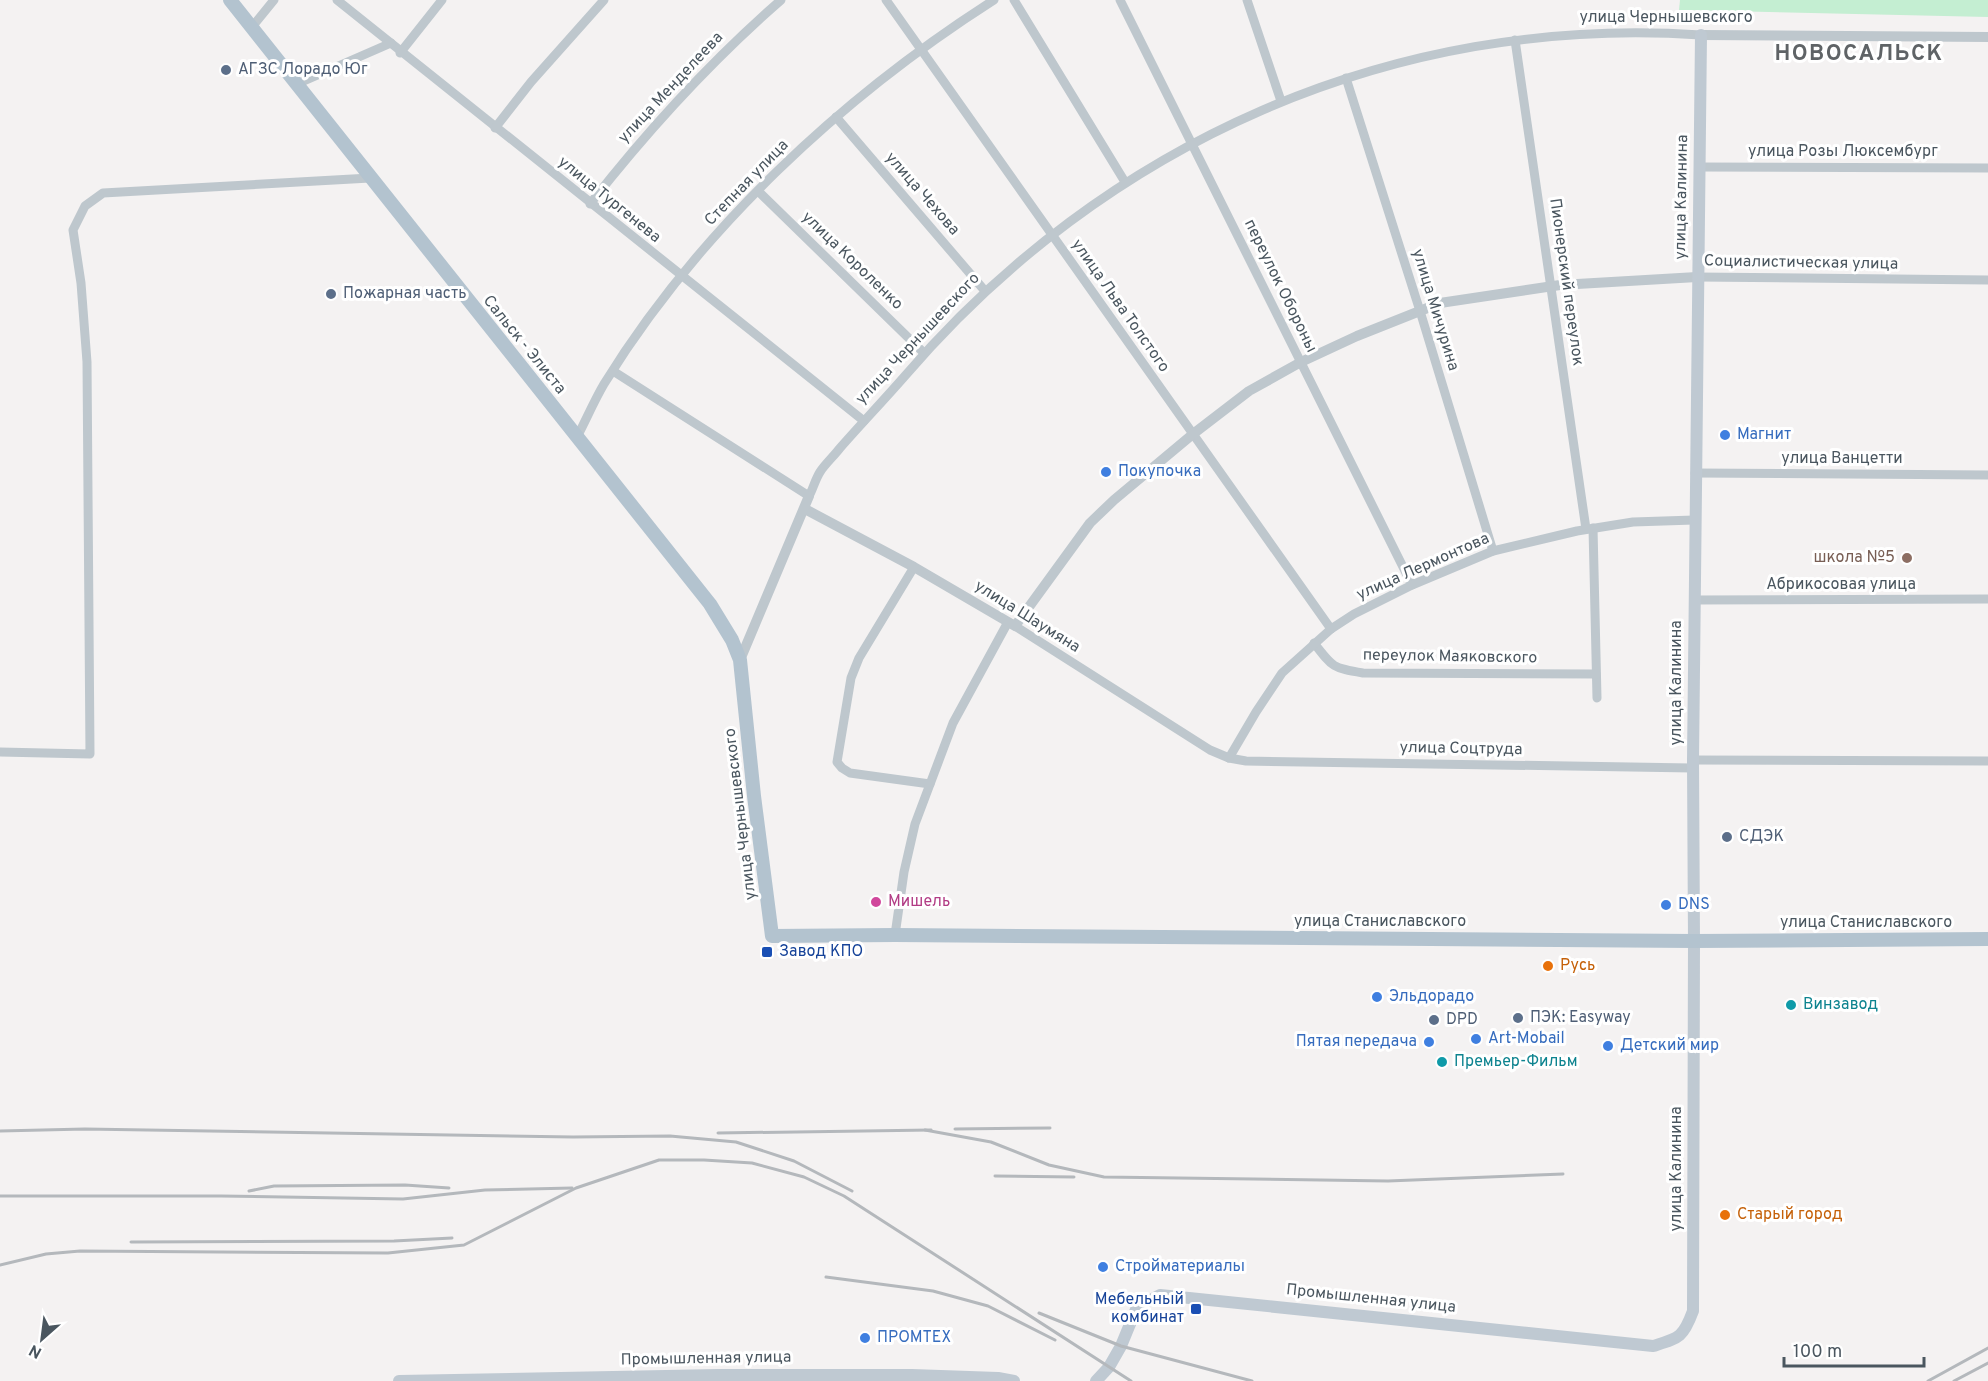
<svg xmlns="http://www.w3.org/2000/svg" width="1988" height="1381" viewBox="0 0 1988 1381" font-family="Overpass,sans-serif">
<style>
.green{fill:#c4eed2}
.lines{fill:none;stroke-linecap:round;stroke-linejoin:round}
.minor{stroke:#bec7cd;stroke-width:9}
.tertiary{stroke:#bec7cd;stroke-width:10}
.secondary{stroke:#bfc9d2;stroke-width:12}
.primary{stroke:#b3c3cf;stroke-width:14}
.rail{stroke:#b4b8bc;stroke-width:3}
.service-dot{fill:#5c6f8a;stroke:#fff;stroke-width:2}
.shop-dot{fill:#3f7fe0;stroke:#fff;stroke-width:2}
.education-dot{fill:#8d6e63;stroke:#fff;stroke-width:2}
.hotel-dot{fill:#d1479c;stroke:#fff;stroke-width:2}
.transit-dot{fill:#1a4fb4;stroke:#fff;stroke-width:2}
.food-dot{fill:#e8710a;stroke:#fff;stroke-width:2}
.culture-dot{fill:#0f9aa8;stroke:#fff;stroke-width:2}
.labels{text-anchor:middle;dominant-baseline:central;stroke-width:6;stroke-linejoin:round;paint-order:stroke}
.street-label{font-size:16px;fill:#4a565f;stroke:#fff}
.service-label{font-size:16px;fill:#4e5e75;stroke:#fff;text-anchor:start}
.shop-label{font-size:16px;fill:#366cbe;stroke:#fff;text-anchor:start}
.education-label{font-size:16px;fill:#785e54;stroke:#fff;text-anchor:end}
.hotel-label{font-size:16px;fill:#b23c85;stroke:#fff;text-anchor:start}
.transit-label{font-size:16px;fill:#164399;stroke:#fff;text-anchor:start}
.food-label{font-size:16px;fill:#c56008;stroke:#fff;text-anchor:start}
.culture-label{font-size:16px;fill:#0d838f;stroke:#fff;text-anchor:start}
.district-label{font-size:22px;font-weight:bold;letter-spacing:1.5px;fill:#5f6366;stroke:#fff}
</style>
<rect width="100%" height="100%" fill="#f4f2f2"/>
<path class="green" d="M1680 0H1988V17L1679 10Z"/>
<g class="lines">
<g class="minor">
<path d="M337 0 864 421"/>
<path d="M886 0 1331 629"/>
<path d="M1014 0 1125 182"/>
<path d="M1120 0 1412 585"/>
<path d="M1247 0 1281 101"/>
<path d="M252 27 274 0"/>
<path d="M1515 40 1586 529"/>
<path d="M400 53 442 0"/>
<path d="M1346 78 1420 311 1493 551"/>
<path d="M297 84 391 43"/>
<path d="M836 117 985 291"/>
<path d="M495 128 531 82 604 0"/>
<path d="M1699 167 1988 168"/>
<path d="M758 191 924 353"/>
<path d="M590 204C648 130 710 62 781 0"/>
<path d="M1697 277 1988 280"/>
<path d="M613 371 809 496C813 489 815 480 820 472 825 464 834 456 840 448 861 424 883 401 904 377 1104 143 1393 14 1701 35"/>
<path d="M577 437C586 420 594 401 604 384 699 230 842 97 994 0"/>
<path d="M1695 473 1988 475"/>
<path d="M1593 528 1597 698"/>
<path d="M914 567 859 658 851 678 837 762 842 768 850 773 930 784"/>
<path d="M1694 600 1988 599"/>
<path d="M1015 626 1210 750 1229 758 1246 761 1692 768"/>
<path d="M1314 643C1333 668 1333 668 1363 673L1596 674"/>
<path d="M0 752 90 754 87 362 81 283 73 230 85 206 103 193 370 178"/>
<path d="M1229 758 1256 712 1282 673 1331 629 1354 614 1412 585 1493 551 1577 531 1633 522 1694 520"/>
<path d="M1693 760 1988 761"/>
<path d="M895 935 904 872 915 824 953 723 1008 622"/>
</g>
<g class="tertiary">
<path d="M1701 35 1988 37"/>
<path d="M805 509 914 567 1015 626 1090 523 1114 500 1193 434 1249 391 1301 362 1357 336 1440 303 1560 285 1697 277"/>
<path d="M740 660 809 496"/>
</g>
<g class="secondary">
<path d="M399 1381 718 1375H912L998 1378 1014 1381"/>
<path d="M1096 1381 1109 1367 1121 1346 1137 1307 1160 1295 1653 1346C1679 1338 1683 1338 1693 1311L1694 941 1693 760 1701 35"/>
</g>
<path class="primary" d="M230 0 710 604 732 640 740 660 754 796 772 936 895 935 1694 941 1988 939"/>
<g class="rail">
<path d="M955 1129 1050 1128"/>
<path d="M925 1130 991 1142 1049 1165 1104 1177 1388 1181 1563 1174"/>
<path d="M0 1131 85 1129 573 1137 670 1136 736 1142 794 1161 852 1191"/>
<path d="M718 1133 931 1130"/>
<path d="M995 1176 1074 1177"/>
<path d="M249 1191 274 1186 405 1185 449 1188"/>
<path d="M0 1196H221L403 1199 485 1190 572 1188"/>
<path d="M131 1242 394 1241 452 1238"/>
<path d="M0 1265 46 1254 80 1251 388 1253 464 1245 576 1188 659 1160H704L752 1163 804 1177 844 1196 1131 1381"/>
<path d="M826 1277 933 1291 988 1306 1055 1340"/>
<path d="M1039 1313 1121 1346 1252 1381"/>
<path d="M1928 1381 1988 1348"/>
<path d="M1954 1381 1988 1363"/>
</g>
</g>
<g class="service-dot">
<circle cx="226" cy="70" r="6"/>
<circle cx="331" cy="294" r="6"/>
<circle cx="1727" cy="837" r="6"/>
<circle cx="1518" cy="1018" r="6"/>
<circle cx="1434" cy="1020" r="6"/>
</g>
<g class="shop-dot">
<circle cx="1725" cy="435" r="6"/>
<circle cx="1106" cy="472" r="6"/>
<circle cx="1666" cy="905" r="6"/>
<circle cx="1377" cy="997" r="6"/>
<circle cx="1476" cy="1039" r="6"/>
<circle cx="1429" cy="1042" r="6"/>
<circle cx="1608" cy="1046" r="6"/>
<circle cx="1103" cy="1267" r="6"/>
<circle cx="865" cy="1338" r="6"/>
</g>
<circle class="education-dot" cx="1907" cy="558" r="6"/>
<circle class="hotel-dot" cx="876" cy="902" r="6"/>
<g class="transit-dot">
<rect x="761" y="946" width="12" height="12" rx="3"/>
<rect x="1190" y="1303" width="12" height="12" rx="3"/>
</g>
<g class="food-dot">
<circle cx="1548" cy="966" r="6"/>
<circle cx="1725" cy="1215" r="6"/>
</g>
<g class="culture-dot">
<circle cx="1791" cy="1005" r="6"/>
<circle cx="1442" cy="1062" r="6"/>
</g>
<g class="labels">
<g class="street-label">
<text x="1666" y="18">улица Чернышевского</text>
<text transform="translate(671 88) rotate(-47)">улица Менделеева</text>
<text x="1843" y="152">улица Розы Люксембург</text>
<text transform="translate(747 183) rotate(-46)">Степная улица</text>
<text transform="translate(922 194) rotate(49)">улица Чехова</text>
<text transform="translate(1682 197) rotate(-89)">улица Калинина</text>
<text transform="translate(609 200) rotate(39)">улица Тургенева</text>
<text transform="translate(852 261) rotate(44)">улица Короленко</text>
<text transform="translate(1801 263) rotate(1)">Социалистическая улица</text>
<text transform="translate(1566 282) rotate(82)">Пионерский переулок</text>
<text transform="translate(1280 286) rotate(64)">переулок Обороны</text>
<text transform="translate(1120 306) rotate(55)">улица Льва Толстого</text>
<text transform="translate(1435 310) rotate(73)">улица Мичурина</text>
<text transform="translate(918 339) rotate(-47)">улица Чернышевского</text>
<text transform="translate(524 345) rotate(51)">Сальск - Элиста</text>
<text x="1842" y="459">улица Ванцетти</text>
<text transform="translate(1423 567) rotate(-24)">улица Лермонтова</text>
<text x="1841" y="585">Абрикосовая улица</text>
<text transform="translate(1027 617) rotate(32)">улица Шаумяна</text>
<text transform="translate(1450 657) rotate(1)">переулок Маяковского</text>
<text transform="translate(1677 683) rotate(-90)">улица Калинина</text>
<text transform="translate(1461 749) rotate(1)">улица Соцтруда</text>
<text transform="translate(741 814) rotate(-97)">улица Чернышевского</text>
<text x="1380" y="922">улица Станиславского</text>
<text x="1866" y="923">улица Станиславского</text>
<text transform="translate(1677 1169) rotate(-90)">улица Калинина</text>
<text transform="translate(1371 1299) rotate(6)">Промышленная улица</text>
<text transform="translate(706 1359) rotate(-1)">Промышленная улица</text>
</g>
<g class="service-label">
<text x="238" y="70">АГЗС Лорадо Юг</text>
<text x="343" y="294">Пожарная часть</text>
<text x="1739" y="837">СДЭК</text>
<text x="1530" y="1018">ПЭК: Easyway</text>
<text x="1446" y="1020">DPD</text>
</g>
<g class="shop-label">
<text x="1737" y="435">Магнит</text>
<text x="1118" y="472">Покупочка</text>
<text x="1678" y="905">DNS</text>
<text x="1389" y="997">Эльдорадо</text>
<text x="1488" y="1039">Art-Mobail</text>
<text x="1417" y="1042" text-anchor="end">Пятая передача</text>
<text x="1620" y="1046">Детский мир</text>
<text x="1115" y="1267">Стройматериалы</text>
<text x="877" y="1338">ПРОМТЕХ</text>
</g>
<g class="education-label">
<text x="1895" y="558">школа №5</text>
</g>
<g class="hotel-label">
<text x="888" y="902">Мишель</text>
</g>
<g class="transit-label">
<text x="779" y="952">Завод КПО</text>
<text x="1184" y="1300" text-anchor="end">Мебельный<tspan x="1184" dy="18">комбинат</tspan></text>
</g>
<g class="food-label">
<text x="1560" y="966">Русь</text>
<text x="1737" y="1215">Старый город</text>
</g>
<g class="culture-label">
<text x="1803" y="1005">Винзавод</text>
<text x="1454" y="1062">Премьер-Фильм</text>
</g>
<g class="district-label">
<text x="1859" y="54">НОВОСАЛЬСК</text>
</g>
</g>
<g transform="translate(42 1339) rotate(208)" stroke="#ffffff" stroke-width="4.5" paint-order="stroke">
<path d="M0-4.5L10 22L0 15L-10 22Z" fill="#4a565f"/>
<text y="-9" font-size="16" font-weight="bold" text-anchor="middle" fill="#4a565f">N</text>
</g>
<path d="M1784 1357v9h140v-9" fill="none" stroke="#4a565f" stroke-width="3"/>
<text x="1793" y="1357" font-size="18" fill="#4a565f" stroke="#ffffff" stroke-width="4.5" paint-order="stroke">100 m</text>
</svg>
